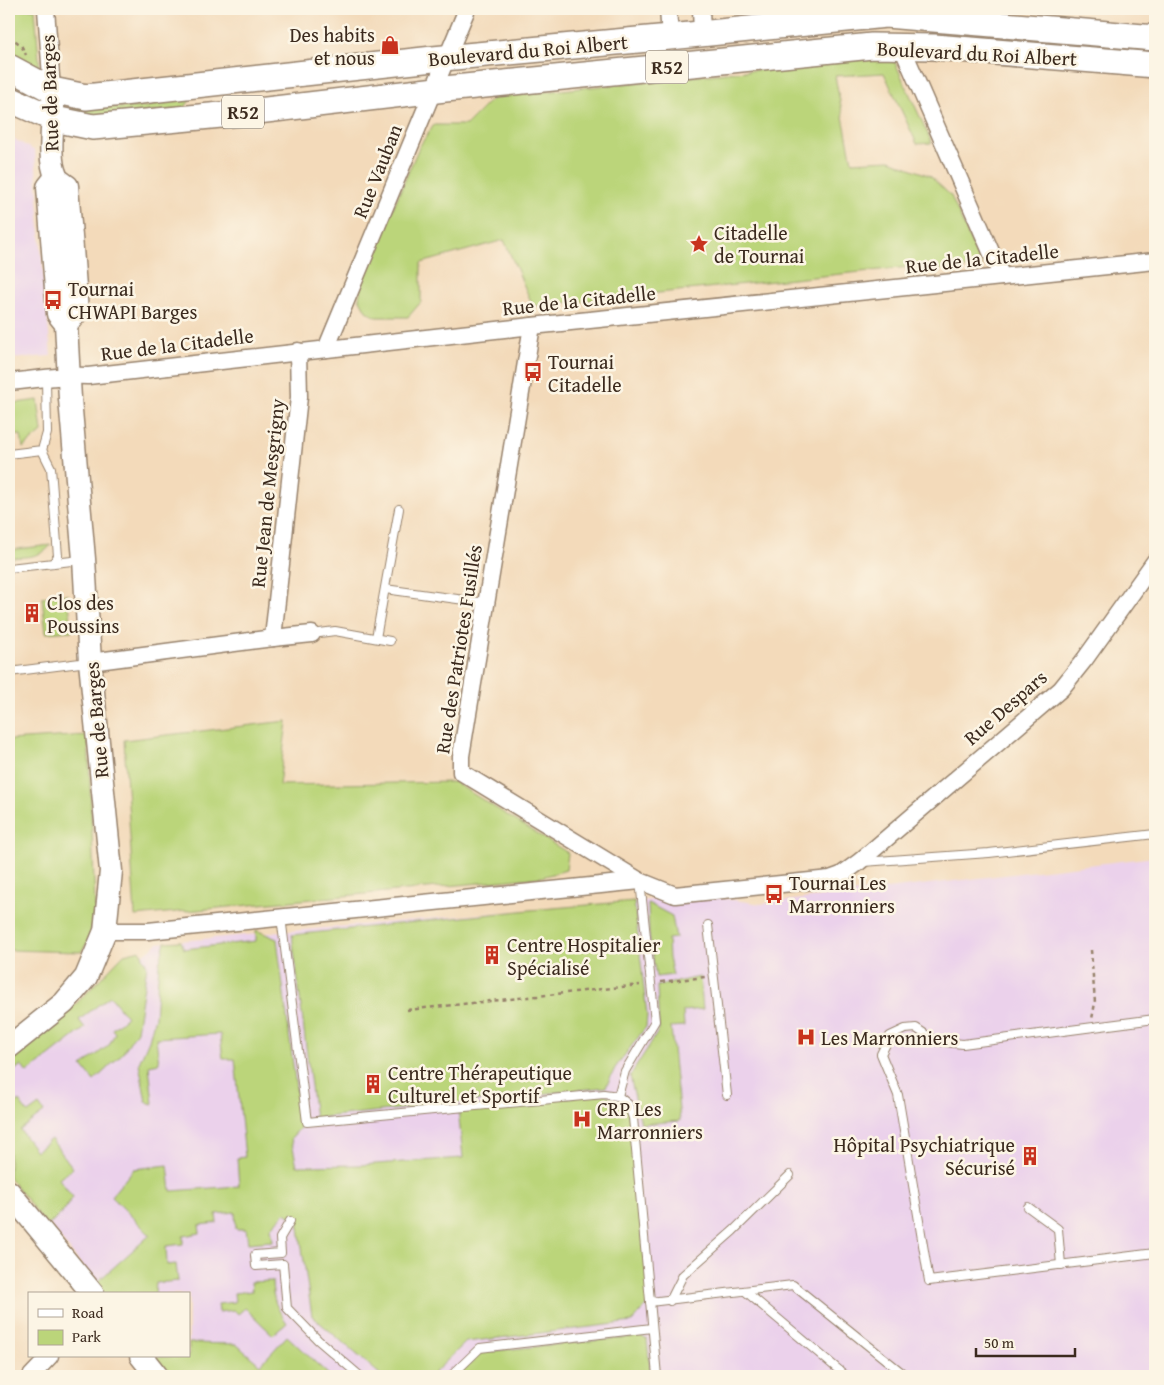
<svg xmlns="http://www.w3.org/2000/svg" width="1164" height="1385" viewBox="0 0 1164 1385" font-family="'Gentium Book Plus',serif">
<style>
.built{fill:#ebd1eb}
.green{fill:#bbd57a;stroke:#7b804c}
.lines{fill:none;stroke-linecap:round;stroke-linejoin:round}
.lane-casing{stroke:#97826c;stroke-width:10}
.street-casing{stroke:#97826c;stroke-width:19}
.secondary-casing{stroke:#97826c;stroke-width:25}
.primary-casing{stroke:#97826c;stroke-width:28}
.path{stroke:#97826c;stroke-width:2.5;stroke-dasharray:4 4;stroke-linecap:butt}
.lane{stroke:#fff;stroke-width:8}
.street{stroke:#fff;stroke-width:16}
.secondary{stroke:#fff;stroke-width:22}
.primary{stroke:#fff;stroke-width:25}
.labels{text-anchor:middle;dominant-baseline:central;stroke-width:5;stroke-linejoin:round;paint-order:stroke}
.shield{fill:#fcf5e5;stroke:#75675a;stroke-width:1}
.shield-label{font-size:19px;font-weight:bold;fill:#3b2a1e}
.poi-label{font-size:20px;fill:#3b2a1e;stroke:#fcf5e5;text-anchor:start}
.street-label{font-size:20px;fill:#3b2a1e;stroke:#fcf5e5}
</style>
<rect width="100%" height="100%" fill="#fcf5e5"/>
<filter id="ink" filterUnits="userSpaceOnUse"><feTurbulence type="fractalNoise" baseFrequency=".02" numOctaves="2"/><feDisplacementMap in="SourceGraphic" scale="10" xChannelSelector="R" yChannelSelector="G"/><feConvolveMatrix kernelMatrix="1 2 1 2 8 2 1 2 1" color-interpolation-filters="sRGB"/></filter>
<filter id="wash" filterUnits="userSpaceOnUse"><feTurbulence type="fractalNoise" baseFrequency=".0096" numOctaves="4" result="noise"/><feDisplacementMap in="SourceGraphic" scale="20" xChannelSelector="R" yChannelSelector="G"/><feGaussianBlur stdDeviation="1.12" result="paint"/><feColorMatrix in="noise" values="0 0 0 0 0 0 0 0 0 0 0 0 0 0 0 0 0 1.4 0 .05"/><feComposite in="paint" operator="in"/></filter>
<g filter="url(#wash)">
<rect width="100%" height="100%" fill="#f3daba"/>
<g class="built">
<path d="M9 136 35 151 41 248 51 356 9 359Z"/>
<path d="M1155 857V1376H171L155 1356H189V1294H105L9 1174V1064L158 943 584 905 708 896 761 904Z"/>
</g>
<g class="green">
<path d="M9 9H35L40 72 9 60Z"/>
<path d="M892 56 932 143 917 144 884 73 835 76 852 162 890 160 930 176 951 196 982 267 928 270V265L533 306 504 240 421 263V302L408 317H376L366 311 359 298 362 281 419 147 434 125H466L494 97Z"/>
<path d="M189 94 190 100 184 109 99 117 71 114 73 108 146 107Z"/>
<path d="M38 400 42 432 23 448 21 435 9 436V404Z"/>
<path d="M51 545C41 558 24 557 9 558V550Z"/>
<path d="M68 594 72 631 46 633 42 597Z"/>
<path d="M287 721 279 785 454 782 568 853 566 870 542 877 135 916 124 740Z"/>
<path d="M88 735 96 930 81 952 9 950V740Z"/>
<path d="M634 901 647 1015 646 1027 615 1068 606 1087 315 1118 292 935 530 910Z"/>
<path d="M648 903 672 916 676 938 668 939 669 958 673 975 656 977 649 934Z"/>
<path d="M256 930 277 939 301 1127 291 1138 297 1166 361 1165 463 1158 458 1108 604 1094 628 1104 650 1302 632 1322 466 1342 431 1376H382L312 1316 298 1221 285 1213 271 1228 273 1241 248 1243 246 1229H236L235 1212 216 1214 217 1223 199 1225 200 1233 183 1236V1244L166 1246 167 1265 176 1264 178 1281 156 1283 155 1294H105L96 1283 150 1235 111 1196 134 1169 168 1165 171 1191 239 1186 237 1158 245 1157 235 1059H223L220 1034 156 1038 159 1063 149 1065 153 1104 146 1102 139 1063 149 1040 155 1017 159 964 165 942 181 941 184 949 256 941Z"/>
<path d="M140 950 147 966 137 1031 122 1054 94 1081 82 1066 109 1045 115 1033 112 1029 127 1017 110 996 79 1020 85 1028 27 1073 21 1065 9 1075V1063L78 1002 124 954Z"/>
<path d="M700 977 703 1009 683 1011 684 1026 671 1027 680 1121 641 1124 630 1076 659 1030 657 986Z"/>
<path d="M19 1101 28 1113 39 1105 44 1112 20 1130 36 1151 51 1139 73 1168 59 1179 73 1197 63 1212 47 1226 9 1177V1109Z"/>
<path d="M272 1281C273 1300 276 1307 287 1323L273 1335 245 1308 238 1314 234 1310 219 1312 218 1304 235 1302 234 1293 252 1291 251 1282Z"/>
<path d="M287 1336 330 1376H171L155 1357 189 1356V1343L236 1344 260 1365Z"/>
<path d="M641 1336 647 1340 651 1376H457L482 1352Z"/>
</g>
</g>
<g filter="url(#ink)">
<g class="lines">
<g class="lane-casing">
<g id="lane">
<path d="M42 450 51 468 58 556 53 563"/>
<path d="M9 454 42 450 47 433 46 379"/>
<path d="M9 568 81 560"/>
<path d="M385 589 486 603"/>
<path d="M312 634 335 631 390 641"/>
<path d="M376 638 399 509"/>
<path d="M9 672 88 662"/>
<path d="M863 862 989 853 1155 834"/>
<path d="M640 881 655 1021 625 1071 618 1096 628 1104 633 1118 657 1376"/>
<path d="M281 917 307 1122 604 1094 618 1096"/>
<path d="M708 925 727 1095"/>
<path d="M1155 1019 963 1044 935 1041 916 1028 905 1029 890 1036 881 1054 898 1095 929 1281 1155 1253"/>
<path d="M1028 1207 1058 1229 1061 1265"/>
<path d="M290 1221 280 1238 281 1253 255 1255 256 1266 283 1264 287 1308 318 1340 360 1376"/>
<path d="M745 1291 846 1376"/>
<path d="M670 1301 683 1275 733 1231 790 1175"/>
<path d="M650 1302 793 1285 906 1376"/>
<path d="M451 1376 480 1348 652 1328"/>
</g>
</g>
<g class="street-casing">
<g id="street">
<path d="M46 9 52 90"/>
<path d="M668 9 670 37"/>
<path d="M701 9 702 33"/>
<path d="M901 45 1002 277"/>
<path d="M532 326 461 756V772L640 881 675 895 830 879 841 875 859 862 1061 689 1085 659 1155 561"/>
<path d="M326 349 467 9"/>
<path d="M9 382C34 380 63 374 88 376L532 326 1155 261"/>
<path d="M273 638 312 634"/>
<path d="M90 662 273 638 299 397 298 351"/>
<path d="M105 931H148L640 881"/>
<path d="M31 1376 50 1356"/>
</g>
</g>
<g class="secondary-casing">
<g id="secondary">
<path d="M53 101C54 123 47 156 56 176 57 180 63 183 67 186L77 312 66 324"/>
<path d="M9 1047 64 1003 86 977 105 931 111 871 90 662 84 559 70 399 66 324 58 314 48 187 56 177"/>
<path d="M9 1192 93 1294"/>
<path d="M141 1356 157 1376"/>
</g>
</g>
<g class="primary-casing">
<g id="primary">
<path d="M9 67 52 90 86 97 433 59 670 37 886 15 1155 38"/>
<path d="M9 99 54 119 93 127 232 114 445 89 872 46 934 47 1155 65"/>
</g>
</g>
<g class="path">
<path d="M9 36 21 45 26 55"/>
<path d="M9 36 13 23 14 9"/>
<path d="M1091 950 1095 1003 1092 1019"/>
<path d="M661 982 705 977"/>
<path d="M407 1010 640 985"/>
</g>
<use href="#lane" class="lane"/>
<use href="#street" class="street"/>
<use href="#secondary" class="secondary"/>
<use href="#primary" class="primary"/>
</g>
</g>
<defs>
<g id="shop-bare" transform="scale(1.5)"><path d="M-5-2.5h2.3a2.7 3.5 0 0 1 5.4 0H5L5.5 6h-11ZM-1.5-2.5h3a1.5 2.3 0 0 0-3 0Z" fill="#c8321e" stroke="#fcf5e5" stroke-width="2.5" paint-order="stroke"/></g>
<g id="sight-bare" transform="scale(1.5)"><path d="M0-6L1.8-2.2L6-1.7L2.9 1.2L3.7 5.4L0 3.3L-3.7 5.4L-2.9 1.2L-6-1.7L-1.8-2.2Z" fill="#c8321e" stroke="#fcf5e5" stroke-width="2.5" paint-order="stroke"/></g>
<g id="bus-bare" transform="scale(1.5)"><path d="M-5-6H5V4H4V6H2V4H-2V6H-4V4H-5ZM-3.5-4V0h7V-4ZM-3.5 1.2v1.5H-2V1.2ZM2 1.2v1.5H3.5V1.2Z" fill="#c8321e" stroke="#fcf5e5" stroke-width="2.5" paint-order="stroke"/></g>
<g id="building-bare" transform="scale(1.5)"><path d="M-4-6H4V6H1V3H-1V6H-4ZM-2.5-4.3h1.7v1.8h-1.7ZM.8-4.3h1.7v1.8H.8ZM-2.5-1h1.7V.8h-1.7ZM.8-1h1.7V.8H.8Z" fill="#c8321e" stroke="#fcf5e5" stroke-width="2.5" paint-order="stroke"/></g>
<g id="hospital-bare" transform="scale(1.5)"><path d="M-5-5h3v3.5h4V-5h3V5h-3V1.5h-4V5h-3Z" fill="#c8321e" stroke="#fcf5e5" stroke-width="2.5" paint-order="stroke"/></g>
</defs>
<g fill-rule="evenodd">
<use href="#shop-bare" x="390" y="45"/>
<use href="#sight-bare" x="699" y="244"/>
<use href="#bus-bare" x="53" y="300"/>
<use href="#bus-bare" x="533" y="372"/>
<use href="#building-bare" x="32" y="613"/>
<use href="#bus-bare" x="774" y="894"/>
<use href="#building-bare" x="492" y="955"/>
<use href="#hospital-bare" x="806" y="1037"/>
<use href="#building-bare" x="373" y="1084"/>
<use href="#hospital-bare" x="582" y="1119"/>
<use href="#building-bare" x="1030" y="1156"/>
</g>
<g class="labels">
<g class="shield">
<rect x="646" y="50.5" width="42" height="33" rx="4"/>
<rect x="222" y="95.5" width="42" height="33" rx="4"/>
</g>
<g class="shield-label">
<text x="667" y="67">R52</text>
<text x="243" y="112">R52</text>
</g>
<g class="poi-label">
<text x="375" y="34" text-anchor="end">Des habits<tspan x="375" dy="23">et nous</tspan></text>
<text x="714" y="232">Citadelle<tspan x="714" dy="23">de Tournai</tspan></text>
<text x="68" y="288">Tournai<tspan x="68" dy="23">CHWAPI Barges</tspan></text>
<text x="548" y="361">Tournai<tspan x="548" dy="23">Citadelle</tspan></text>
<text x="47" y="602">Clos des<tspan x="47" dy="23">Poussins</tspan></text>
<text x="789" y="882">Tournai Les<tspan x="789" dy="23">Marronniers</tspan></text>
<text x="507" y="944">Centre Hospitalier<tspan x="507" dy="23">Spécialisé</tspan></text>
<text x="821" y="1037">Les Marronniers</text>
<text x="388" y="1072">Centre Thérapeutique<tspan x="388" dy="23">Culturel et Sportif</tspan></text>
<text x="597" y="1108">CRP Les<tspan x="597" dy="23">Marronniers</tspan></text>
<text x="1015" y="1144" text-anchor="end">Hôpital Psychiatrique<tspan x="1015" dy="23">Sécurisé</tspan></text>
</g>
<g class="street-label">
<text transform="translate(528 50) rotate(-5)">Boulevard du Roi Albert</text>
<text transform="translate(977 53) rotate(3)">Boulevard du Roi Albert</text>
<text transform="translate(49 93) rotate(-92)">Rue de Barges</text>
<text transform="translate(377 171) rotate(-68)">Rue Vauban</text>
<text transform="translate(982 258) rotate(-6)">Rue de la Citadelle</text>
<text transform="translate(579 300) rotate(-6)">Rue de la Citadelle</text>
<text transform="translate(177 344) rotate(-7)">Rue de la Citadelle</text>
<text transform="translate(267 493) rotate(-84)">Rue Jean de Mesgrigny</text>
<text transform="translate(458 649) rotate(-81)">Rue des Patriotes Fusillés</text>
<text transform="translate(1005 707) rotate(-41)">Rue Despars</text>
<text transform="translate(96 720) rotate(-95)">Rue de Barges</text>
</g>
</g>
<rect width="1164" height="1385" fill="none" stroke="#fcf5e5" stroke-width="30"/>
<rect x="28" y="1292" width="162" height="65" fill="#fcf5e5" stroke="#afa495"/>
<rect x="38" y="1309" width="25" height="8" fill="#ffffff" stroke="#afa495"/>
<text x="72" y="1318" font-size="15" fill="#3b2a1e">Road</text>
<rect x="38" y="1330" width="25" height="15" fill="#bbd57a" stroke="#afa495"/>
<text x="72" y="1342" font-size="15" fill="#3b2a1e">Park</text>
<path d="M976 1348v8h99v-8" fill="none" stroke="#3b2a1e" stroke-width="2.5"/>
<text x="984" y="1348" font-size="15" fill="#3b2a1e" stroke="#fcf5e5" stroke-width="4" paint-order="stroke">50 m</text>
</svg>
